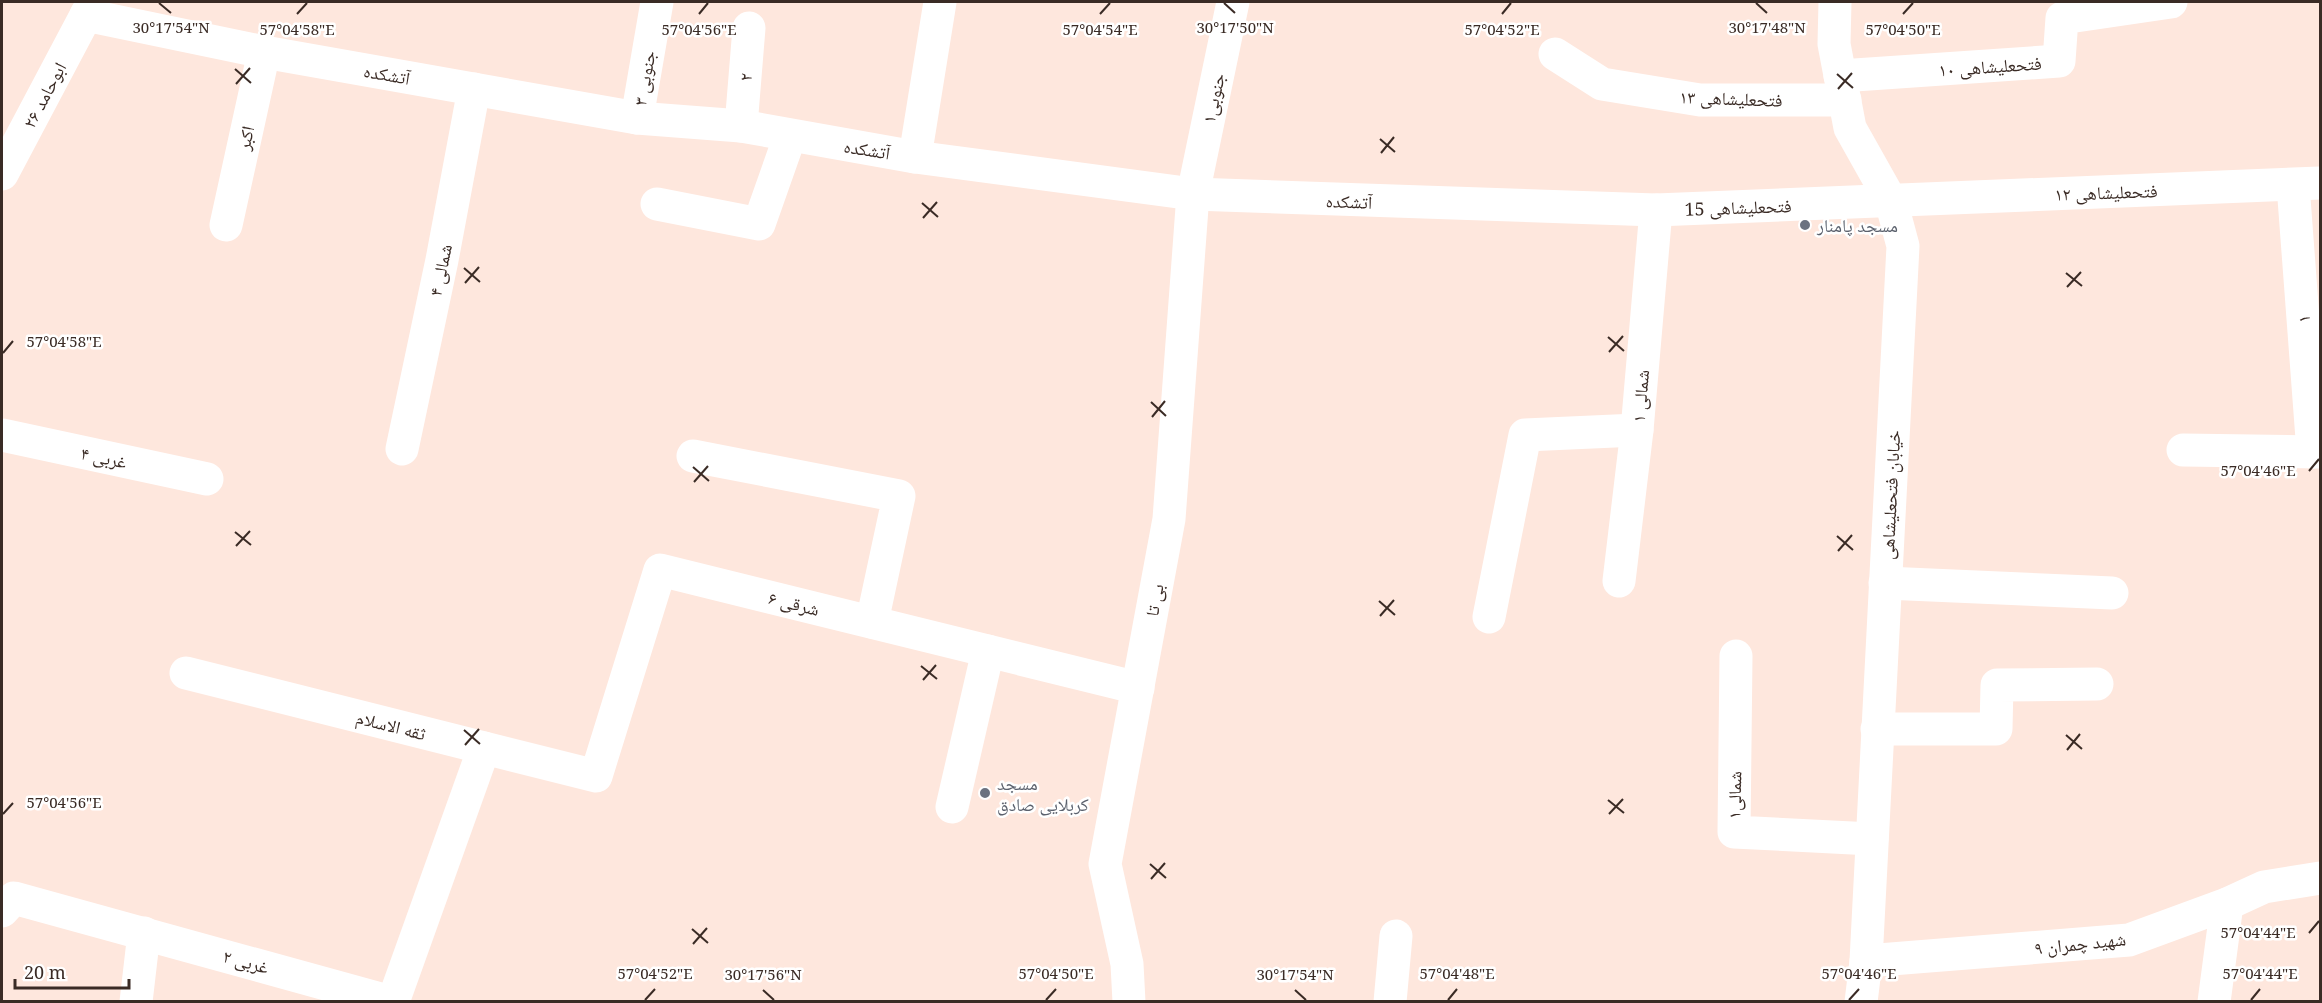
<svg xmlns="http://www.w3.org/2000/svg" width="2322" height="1003" viewBox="0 0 2322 1003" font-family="'Noto Serif','Noto Naskh Arabic',serif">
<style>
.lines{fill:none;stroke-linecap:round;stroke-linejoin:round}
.minor{stroke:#fff;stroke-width:33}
.tertiary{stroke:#fff;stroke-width:33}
.ticks{fill:none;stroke:#3a2b25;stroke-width:2}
.worship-dot{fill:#6b7280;stroke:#fff;stroke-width:2}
.labels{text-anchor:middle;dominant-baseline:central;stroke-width:5;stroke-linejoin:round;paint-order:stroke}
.street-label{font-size:18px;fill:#3a2b25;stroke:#fff}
.worship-label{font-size:18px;fill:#5b616d;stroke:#fff;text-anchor:start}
.ticks-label{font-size:15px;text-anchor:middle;fill:#3a2b25;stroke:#fff;stroke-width:5;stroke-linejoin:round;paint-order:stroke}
</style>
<rect width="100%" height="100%" fill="#fee7dd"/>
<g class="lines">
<g class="minor">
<path d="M86 15 264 52 637 118 741 126 915 157 1193 194 1656 210 2320 183"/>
<path d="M1555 54 1602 84 1700 100H1845"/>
<path d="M1840 76 2059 61 2062 18 2171 2"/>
<path d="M637 118 657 2"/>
<path d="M741 126 749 28"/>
<path d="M915 157 940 2"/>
<path d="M2 174 93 2"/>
<path d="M2293 185 2313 452"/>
<path d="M657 204 759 224 790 136"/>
<path d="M226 225 264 52"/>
<path d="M2 435 207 479"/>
<path d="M402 449 442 260 474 89"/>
<path d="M2183 450 2320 452"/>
<path d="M693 456 899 496 872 622"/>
<path d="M1619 581 1637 430 1656 210"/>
<path d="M1885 583 2112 593"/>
<path d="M1489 617 1525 435 1637 430"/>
<path d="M1736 656 1734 832 1872 839"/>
<path d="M186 673 596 776 660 570 1138 688"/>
<path d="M1877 729H1996L1997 685 2097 684"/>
<path d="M952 807 988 651"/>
<path d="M2 911 14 898 391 1002"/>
<path d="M1866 961 2129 940 2227 904 2264 887 2320 878"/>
<path d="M136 1002 144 933"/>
<path d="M393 1002 484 748"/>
<path d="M1129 1002 1127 964 1105 864 1169 519 1193 194 1233 2"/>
<path d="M1390 1002 1396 936"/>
<path d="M2214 1002 2227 904"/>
</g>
<path class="tertiary" d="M1835 2 1834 44 1850 128 1891 201 1903 246 1866 961 1861 1002"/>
</g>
<path class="ticks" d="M159 3 171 13M1224 3 1235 13M1756 3 1767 13M297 14 307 3M699 14 708 3M1100 14 1110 3M1502 14 1511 3M1903 14 1913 3M235 69 251 83M1837 74 1853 88M236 84 250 68M1838 89 1852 73M1380 139 1395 152M1381 153 1394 137M922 203 938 217M923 218 937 202M464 268 480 282M2066 273 2082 286M465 283 479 267M2067 287 2081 272M1608 337 1624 351M1609 352 1623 336M3 353 13 341M1151 402 1166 416M1152 417 1165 401M693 467 709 481M2309 471 2319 459M694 482 708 466M235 532 251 545M1837 536 1853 550M236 546 250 531M1838 551 1852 535M1379 601 1395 615M1380 616 1394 600M921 666 937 679M923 680 936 665M464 730 480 744M2066 735 2082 749M465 745 479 729M2067 750 2080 734M1608 800 1624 813M3 814 13 803M1609 814 1623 799M1150 864 1166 878M1151 879 1165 863M692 929 708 943M2309 933 2319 921M693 944 707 928M763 990 774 1000M1295 990 1306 1000M645 1000 655 989M1046 1000 1056 989M1448 1000 1457 989M1849 1000 1859 989M2251 1000 2260 989"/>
<g class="worship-dot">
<circle cx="1805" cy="225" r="6"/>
<circle cx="985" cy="793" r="6"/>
</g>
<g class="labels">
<g class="street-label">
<text transform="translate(1990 66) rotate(-4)">فتحعلیشاهی ۱۰</text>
<text transform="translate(387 74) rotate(10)">آتشکده</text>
<text transform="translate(745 77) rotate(-85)">۲</text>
<text transform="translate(644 78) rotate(-80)">۳ جنوبی</text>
<text transform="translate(44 95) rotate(-62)">ابوحامد ۲۶</text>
<text transform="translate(1213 98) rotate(-78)">جنوبی۱</text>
<text transform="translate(1731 98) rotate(2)">فتحعلیشاهی ۱۳</text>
<text transform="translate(245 138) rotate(-78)">اکبر</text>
<text transform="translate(867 149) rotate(9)">آتشکده</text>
<text transform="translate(2106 192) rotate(-2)">فتحعلیشاهی ۱۲</text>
<text transform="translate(1349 201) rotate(2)">آتشکده</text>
<text transform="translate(1738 207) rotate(-2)">فتحعلیشاهی 15</text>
<text transform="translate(440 270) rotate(-78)">۴ شمالی</text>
<text transform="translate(2303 319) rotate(-94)">۱</text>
<text transform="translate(1640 396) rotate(-85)">۱ شمالی</text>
<text transform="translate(104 457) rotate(12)">۴ غربی</text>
<text transform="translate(1890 495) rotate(-87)">خیابان فتحعلیشاهی</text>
<text transform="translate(1154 600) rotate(-80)">بی تا</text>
<text transform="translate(794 603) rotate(14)">۶ شرقی</text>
<text transform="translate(391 725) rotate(14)">ثقه الاسلام</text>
<text transform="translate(1734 795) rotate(-89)">شمالی۱</text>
<text transform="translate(2080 943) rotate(-6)">شهید چمران ۹</text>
<text transform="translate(246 961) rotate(15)">۲ غربی</text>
</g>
<g class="worship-label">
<text x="1817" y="225">مسجد پامنار</text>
<text x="997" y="783">مسجد<tspan x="997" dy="21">کربلایی صادق</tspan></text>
</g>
</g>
<g class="ticks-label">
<text x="171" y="33">30°17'54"N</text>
<text x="1235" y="33">30°17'50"N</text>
<text x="1767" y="33">30°17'48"N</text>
<text x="297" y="35">57°04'58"E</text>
<text x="699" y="35">57°04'56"E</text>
<text x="1100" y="35">57°04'54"E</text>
<text x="1502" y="35">57°04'52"E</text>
<text x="1903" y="35">57°04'50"E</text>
<text x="64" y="347">57°04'58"E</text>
<text x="2258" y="476">57°04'46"E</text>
<text x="64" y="808">57°04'56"E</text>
<text x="2258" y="938">57°04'44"E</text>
<text x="655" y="979">57°04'52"E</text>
<text x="1056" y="979">57°04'50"E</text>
<text x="1457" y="979">57°04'48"E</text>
<text x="1859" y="979">57°04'46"E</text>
<text x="2260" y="979">57°04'44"E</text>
<text x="763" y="980">30°17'56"N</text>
<text x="1295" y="980">30°17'54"N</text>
</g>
<rect width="2322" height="1003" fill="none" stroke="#3a2b25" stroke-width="6"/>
<path d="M15 979v9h114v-9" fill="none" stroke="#3a2b25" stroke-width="3"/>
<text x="24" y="979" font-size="18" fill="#3a2b25" stroke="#ffffff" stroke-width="4.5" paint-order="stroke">20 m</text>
</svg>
